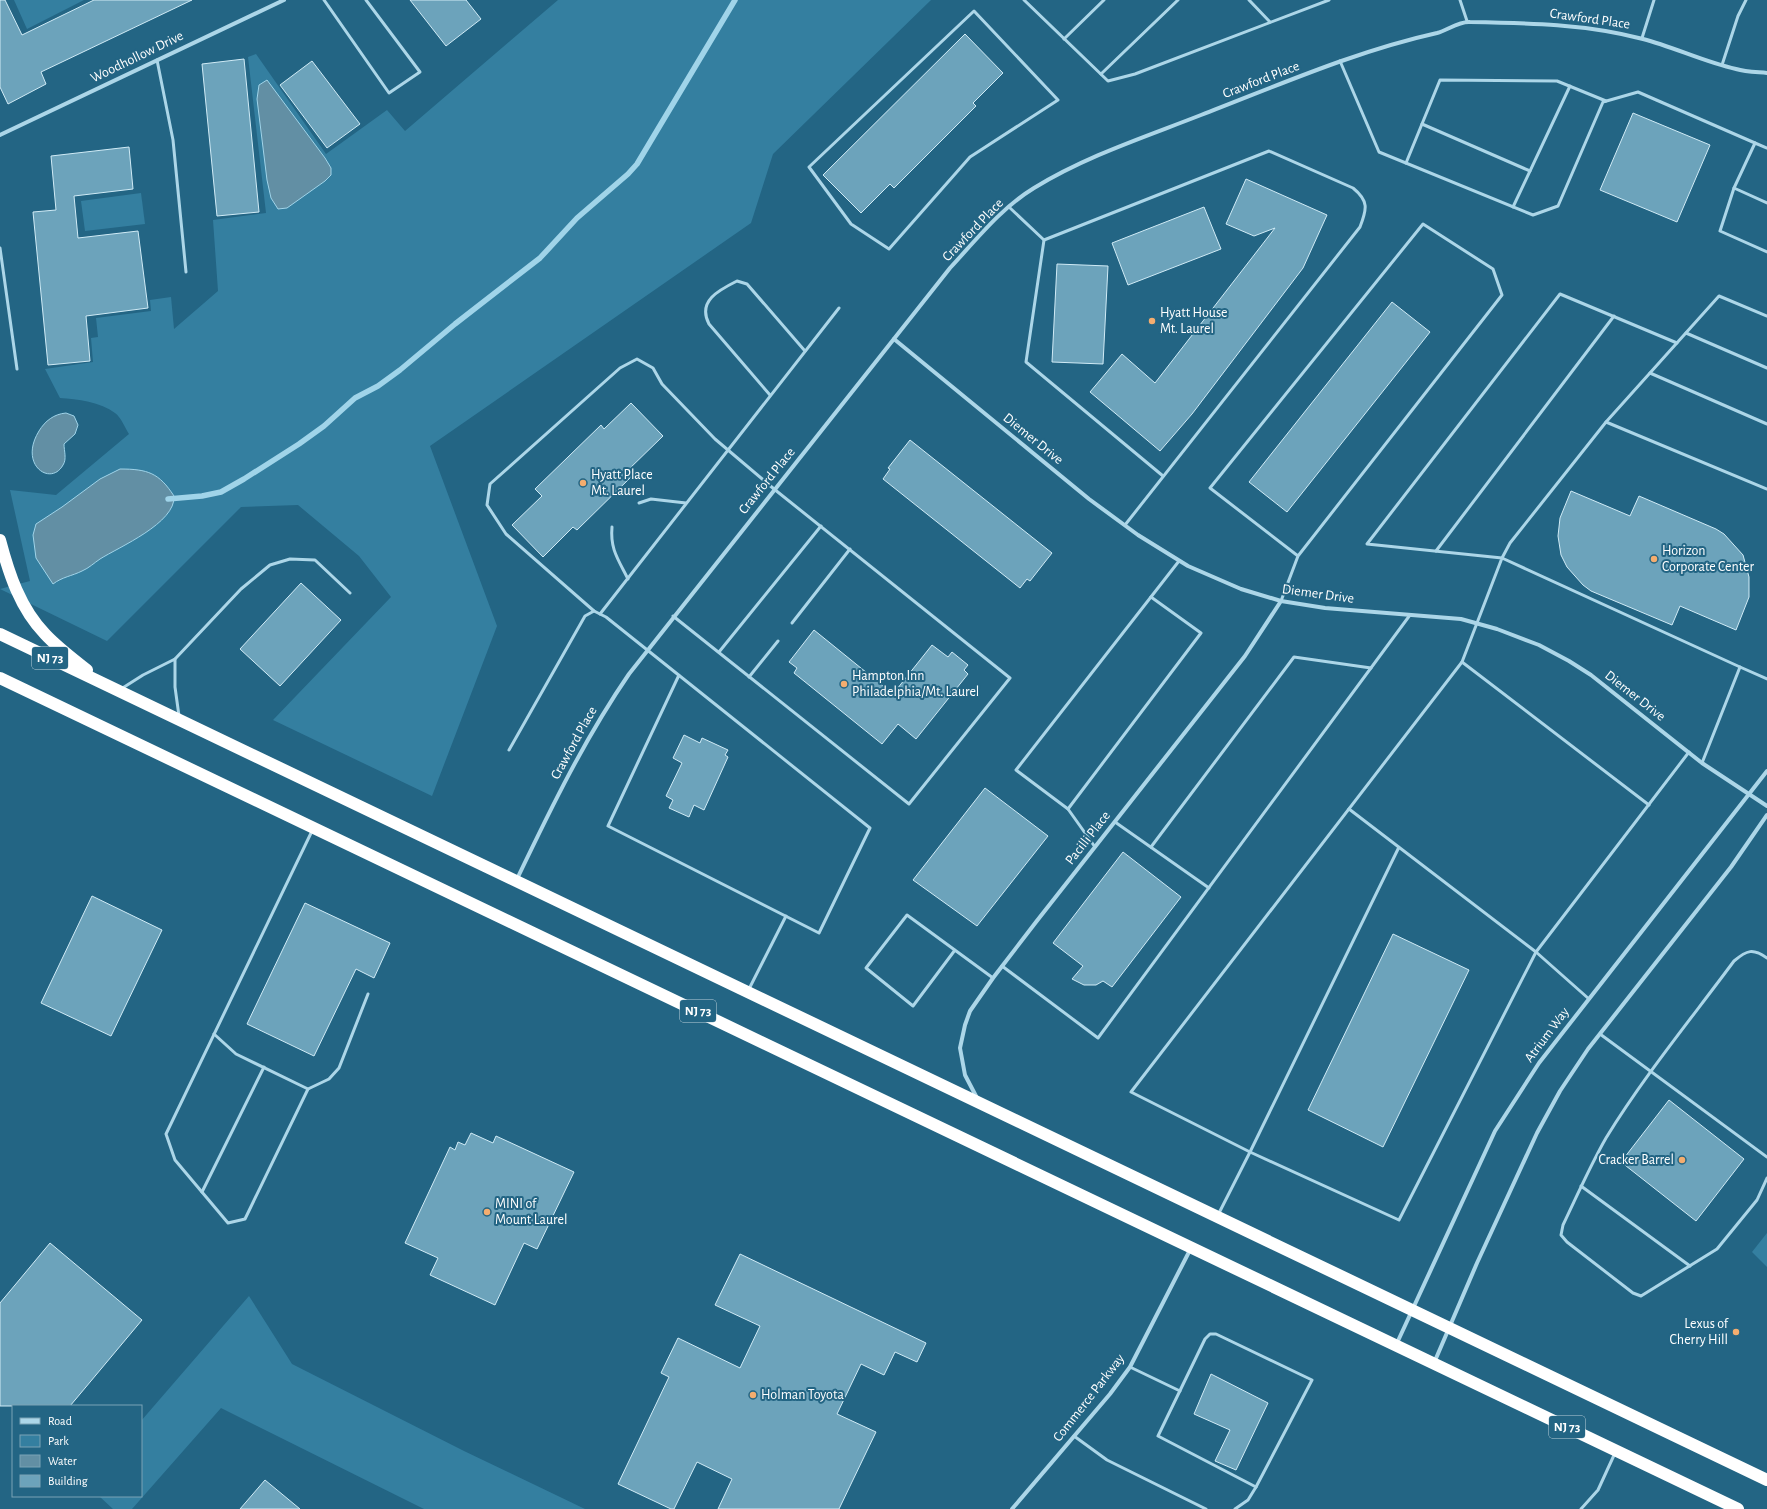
<svg xmlns="http://www.w3.org/2000/svg" width="1767" height="1509" viewBox="0 0 1767 1509" font-family="'Alegreya Sans',sans-serif">
<style>
.green{fill:#347fa0}
.water{fill:#628fa4;stroke:#a0d4e9}
.lines{fill:none;stroke-linecap:round;stroke-linejoin:round}
.stream{stroke:#a0d4e9;stroke-width:5.5}
.building{fill:#6ca3bb;stroke:#d0ebf6}
.lane{stroke:#acd6e8;stroke-width:3}
.street{stroke:#acd6e8;stroke-width:4}
.highway{stroke:#fff;stroke-width:12}
.poi-dot{fill:#f4ad6f;stroke:#236584;stroke-width:1.5}
.labels{text-anchor:middle;dominant-baseline:central;stroke-width:4;stroke-linejoin:round;paint-order:stroke}
.shield{fill:#236584;stroke:#bdd1da;stroke-width:1}
.shield-label{font-size:13px;font-weight:bold;fill:#fff}
.street-label{font-size:14px;fill:#fff;stroke:#236584}
.poi-label{font-size:14px;fill:#fff;stroke:#236584;text-anchor:start}
</style>
<rect width="100%" height="100%" fill="#236584"/>
<g class="green">
<path d="M14 0H84L27 29Z"/>
<path d="M558 0H931L773 154 751 223 430 446 497 626 432 796 273 720 391 597 359 556 298 505 241 507 107 641 0 589 30 581 10 490 56 495 129 434C125 428 121 417 115 413 101 402 77 399 60 398L45 369 93 362 91 338 98 337 96 318 151 311 150 300 171 297 174 329 218 291 213 220 266 213 248 57 256 54 326 154 387 110 405 131Z"/>
<path d="M141 193 145 224 85 231 81 201Z"/>
<path d="M1767 1233V1267L1752 1252Z"/>
<path d="M249 1296 292 1364 464 1451 585 1509H424L221 1408 132 1509H113L99 1496H141V1421Z"/>
</g>
<g class="water">
<path d="M267 80 325 158 331 168V175L325 181 287 208 278 209 271 198 267 180 257 99 259 85Z"/>
<path d="M66 413 74 416 78 425 75 434 64 444C64 451 67 459 63 465 51 487 18 465 39 431 45 421 54 414 66 413Z"/>
<path d="M120 469C148 469 159 473 174 496 176 523 119 547 100 559 94 563 89 568 82 571 72 576 62 577 53 584L36 558 33 535 36 524 62 507 100 479Z"/>
</g>
<g class="lines">
<path class="stream" d="M168 499 202 496 221 492 244 479 299 444 324 426 355 398 378 386 400 370 455 324 540 258 577 218 628 174 637 164 735 0"/>
</g>
<g class="building">
<path d="M0 0H5L22 35 94 0H192L41 72 46 84 8 104 0 87Z"/>
<path d="M410 0H466L481 19 446 46Z"/>
<path d="M965 34 1003 73 973 103 976 106 894 188 890 184 861 213 823 175Z"/>
<path d="M244 59 259 212 217 216 202 64Z"/>
<path d="M312 61 360 124 327 148 280 85Z"/>
<path d="M1633 113 1710 145 1677 222 1600 190Z"/>
<path d="M129 147 133 189 74 196 78 238 138 231 148 308 86 316 90 361 48 365 33 212 56 210 51 156Z"/>
<path d="M1246 179 1327 215 1303 268 1192 414 1160 451 1090 392 1122 354 1155 383 1275 228 1254 236 1226 224Z"/>
<path d="M1204 207 1221 249 1128 285 1112 243Z"/>
<path d="M1057 264 1108 266 1103 364 1052 362Z"/>
<path d="M1392 302 1430 332 1287 512 1249 482Z"/>
<path d="M631 403 663 436 626 472 631 477 577 530 573 527 543 557 512 525 542 496 535 489 601 425 604 429Z"/>
<path d="M910 440 1052 553 1030 581 1027 579 1020 588 883 479 890 469 888 468Z"/>
<path d="M1571 491 1630 516 1639 496 1716 529 1724 534 1743 555 1749 577V597L1736 630 1680 606 1672 625 1591 591 1583 585 1567 567 1561 555 1558 536 1560 518Z"/>
<path d="M301 583 341 620 280 686 240 649Z"/>
<path d="M814 630 893 694 932 645 948 657 952 652 968 665 964 670 968 674 916 739 898 724 882 744 794 673 797 668 789 662Z"/>
<path d="M684 735 700 743 702 738 728 750 725 755 728 757 704 810 694 805 689 817 669 808 673 800 666 796 682 763 673 758Z"/>
<path d="M985 788 1048 836 977 926 913 880Z"/>
<path d="M1123 852 1181 897 1112 987 1103 981 1096 985H1084L1072 979 1083 966 1053 943Z"/>
<path d="M92 896 162 930 111 1036 41 1003Z"/>
<path d="M305 903 390 943 374 978 356 969 314 1056 247 1024Z"/>
<path d="M1393 934 1469 970 1383 1147 1308 1110Z"/>
<path d="M1669 1100 1744 1159 1696 1221 1621 1162Z"/>
<path d="M471 1133 493 1143 496 1136 574 1172 537 1249 524 1243 495 1305 430 1275 438 1258 405 1243 450 1147 455 1150 458 1142 465 1145Z"/>
<path d="M50 1243 142 1320 70 1406H0V1303Z"/>
<path d="M740 1254 926 1343 917 1362 895 1352 884 1375 861 1364 837 1414 876 1432 839 1509H718L732 1479 697 1462 674 1509H671L618 1484 669 1377 661 1373 678 1338 740 1368 760 1326 715 1305Z"/>
<path d="M1211 1374 1268 1403 1236 1470 1215 1461 1230 1430 1194 1414Z"/>
<path d="M265 1480 300 1509H240Z"/>
</g>
<g class="lines">
<g class="lane">
<path d="M324 0 389 93 420 72 366 0"/>
<path d="M1024 0 1108 81 1135 74 1329 0"/>
<path d="M1249 0 1270 22"/>
<path d="M1460 0 1467 21"/>
<path d="M974 11 1058 100 970 157 889 249 851 224 809 167Z"/>
<path d="M1642 38 1654 0"/>
<path d="M1064 39 1104 0"/>
<path d="M157 60 173 140 186 272"/>
<path d="M1340 61 1379 152 1533 215 1558 206 1603 102 1638 92 1755 143"/>
<path d="M1722 65 1738 16 1746 0"/>
<path d="M1101 74 1178 0"/>
<path d="M1422 124 1530 171"/>
<path d="M1767 148 1755 143 1734 188 1720 231 1767 252"/>
<path d="M1406 163 1440 80 1557 81 1606 101"/>
<path d="M1734 188 1767 203"/>
<path d="M1009 207 1044 240 1269 151 1353 188C1369 201 1367 209 1360 227L1125 525"/>
<path d="M1513 207 1570 86"/>
<path d="M1044 240 1026 362 1163 476"/>
<path d="M0 248 17 369"/>
<path d="M1686 333 1767 368"/>
<path d="M1650 373 1767 424"/>
<path d="M770 395 709 324C697 301 719 290 737 281L747 284 805 351"/>
<path d="M1606 422 1767 489"/>
<path d="M639 503 651 499 686 503"/>
<path d="M612 527C610 549 618 559 628 579"/>
<path d="M1436 551 1614 316"/>
<path d="M1281 601 1298 556 1502 295 1493 269 1423 224 1210 488 1298 556"/>
<path d="M594 611 506 534 487 505 490 484 620 368 637 359 653 368 662 384 715 439 774 489 1010 678 909 804 673 616"/>
<path d="M600 614 839 308"/>
<path d="M792 623 850 549"/>
<path d="M719 652 821 526"/>
<path d="M175 659 241 589 270 565 290 559 315 560 350 593"/>
<path d="M1740 667 1502 558 1510 543 1606 422 1719 296 1767 316"/>
<path d="M749 677 778 641"/>
<path d="M121 689 143 675 175 659V687L179 716"/>
<path d="M509 750 585 616 594 611 606 617 870 828 819 933 608 826 679 675"/>
<path d="M1702 763 1740 667 1767 679"/>
<path d="M1649 805 1462 662 1502 558 1367 544 1560 294 1677 343"/>
<path d="M1068 809 1201 633 1151 597"/>
<path d="M1349 809 1536 952 1399 1220 1250 1152 1399 847"/>
<path d="M1115 822 1209 888"/>
<path d="M312 831 166 1134 175 1160 228 1223 245 1219 308 1089 329 1079 339 1068 368 994"/>
<path d="M1095 847 1068 809 1016 770 1179 561"/>
<path d="M1151 847 1294 657 1371 668"/>
<path d="M955 950 913 1006 866 968 907 915 993 978"/>
<path d="M1767 958C1753 948 1747 950 1734 961 1691 1019 1644 1076 1606 1138 1590 1166 1577 1196 1563 1225L1561 1235 1567 1242 1633 1293 1641 1296 1717 1249 1757 1200 1767 1178"/>
<path d="M1002 966 1098 1038 1410 615"/>
<path d="M749 989 786 916"/>
<path d="M1589 999 1536 952 1689 752"/>
<path d="M214 1034 236 1054 308 1089"/>
<path d="M1600 1034 1767 1157"/>
<path d="M1581 1186 1690 1266"/>
<path d="M202 1192 264 1067"/>
<path d="M1218 1215 1250 1152 1131 1092 1462 662"/>
<path d="M1210 1334H1216L1312 1380 1256 1487 1158 1436 1205 1339Z"/>
<path d="M1130 1367 1180 1391"/>
<path d="M1074 1436 1107 1460 1206 1509"/>
<path d="M1235 1509 1248 1500 1256 1487"/>
<path d="M1581 1509 1598 1490 1615 1453"/>
</g>
<g class="street">
<path d="M0 135 284 0"/>
<path d="M894 339 1089 499 1138 535 1188 566 1241 589 1281 601 1325 608 1461 619 1497 629 1539 645 1569 661 1591 675 1702 763 1767 806"/>
<path d="M517 879C551 808 585 738 629 674L950 268C976 240 1001 208 1034 188 1086 156 1145 137 1201 115 1279 85 1356 51 1437 33 1448 30 1459 21 1470 22 1529 23 1586 24 1643 39 1674 47 1704 62 1736 69 1746 72 1757 72 1767 73"/>
<path d="M977 1098 965 1075 960 1048 965 1025 970 1011 993 978 1036 922 1245 656 1281 601"/>
<path d="M1397 1343 1495 1131 1539 1063 1767 771"/>
<path d="M1434 1363 1477 1263 1537 1133 1560 1091 1588 1049 1731 867 1767 815"/>
<path d="M1012 1509 1110 1394 1130 1367 1190 1250"/>
</g>
<g class="highway">
<path d="M0 540C9 574 20 608 45 634 57 647 73 659 87 670"/>
<path d="M0 634 1767 1480"/>
<path d="M0 678 1738 1509"/>
</g>
</g>
<g class="poi-dot">
<circle cx="1152" cy="321" r="4"/>
<circle cx="583" cy="483" r="4"/>
<circle cx="1654" cy="559" r="4"/>
<circle cx="844" cy="684" r="4"/>
<circle cx="1682" cy="1160" r="4"/>
<circle cx="487" cy="1212" r="4"/>
<circle cx="1736" cy="1332" r="4"/>
<circle cx="753" cy="1395" r="4"/>
</g>
<g class="labels">
<g class="shield">
<rect x="32" y="647" width="36" height="22" rx="3"/>
<rect x="680" y="1000" width="36" height="22" rx="3"/>
<rect x="1549" y="1416" width="36" height="22" rx="3"/>
</g>
<g class="shield-label">
<text x="50" y="658">NJ 73</text>
<text x="698" y="1011">NJ 73</text>
<text x="1567" y="1427">NJ 73</text>
</g>
<g class="street-label">
<text transform="translate(1590 19) rotate(8)">Crawford Place</text>
<text transform="translate(137 57) rotate(-26)">Woodhollow Drive</text>
<text transform="translate(1261 80) rotate(-21)">Crawford Place</text>
<text transform="translate(973 230) rotate(-46)">Crawford Place</text>
<text transform="translate(1033 439) rotate(39)">Diemer Drive</text>
<text transform="translate(767 481) rotate(-51)">Crawford Place</text>
<text transform="translate(1318 594) rotate(8)">Diemer Drive</text>
<text transform="translate(1635 696) rotate(38)">Diemer Drive</text>
<text transform="translate(574 743) rotate(-61)">Crawford Place</text>
<text transform="translate(1088 838) rotate(-52)">Pacilli Place</text>
<text transform="translate(1547 1035) rotate(-53)">Atrium Way</text>
<text transform="translate(1089 1398) rotate(-52)">Commerce Parkway</text>
</g>
<g class="poi-label">
<text x="1160" y="313">Hyatt House<tspan x="1160" dy="16">Mt. Laurel</tspan></text>
<text x="591" y="475">Hyatt Place<tspan x="591" dy="16">Mt. Laurel</tspan></text>
<text x="1662" y="551">Horizon<tspan x="1662" dy="16">Corporate Center</tspan></text>
<text x="852" y="676">Hampton Inn<tspan x="852" dy="16">Philadelphia/Mt. Laurel</tspan></text>
<text x="1674" y="1160" text-anchor="end">Cracker Barrel</text>
<text x="495" y="1204">MINI of<tspan x="495" dy="16">Mount Laurel</tspan></text>
<text x="1728" y="1324" text-anchor="end">Lexus of<tspan x="1728" dy="16">Cherry Hill</tspan></text>
<text x="761" y="1395">Holman Toyota</text>
</g>
</g>
<rect x="12" y="1405" width="130" height="92" fill="#236584" stroke="#7ba3b5"/>
<rect x="20" y="1418" width="20" height="6" fill="#acd6e8" stroke="#7ba3b5"/>
<text x="48" y="1425" font-size="12" fill="#ffffff">Road</text>
<rect x="20" y="1435" width="20" height="12" fill="#347fa0" stroke="#7ba3b5"/>
<text x="48" y="1445" font-size="12" fill="#ffffff">Park</text>
<rect x="20" y="1455" width="20" height="12" fill="#628fa4" stroke="#7ba3b5"/>
<text x="48" y="1465" font-size="12" fill="#ffffff">Water</text>
<rect x="20" y="1475" width="20" height="12" fill="#6ca3bb" stroke="#7ba3b5"/>
<text x="48" y="1485" font-size="12" fill="#ffffff">Building</text>
</svg>
